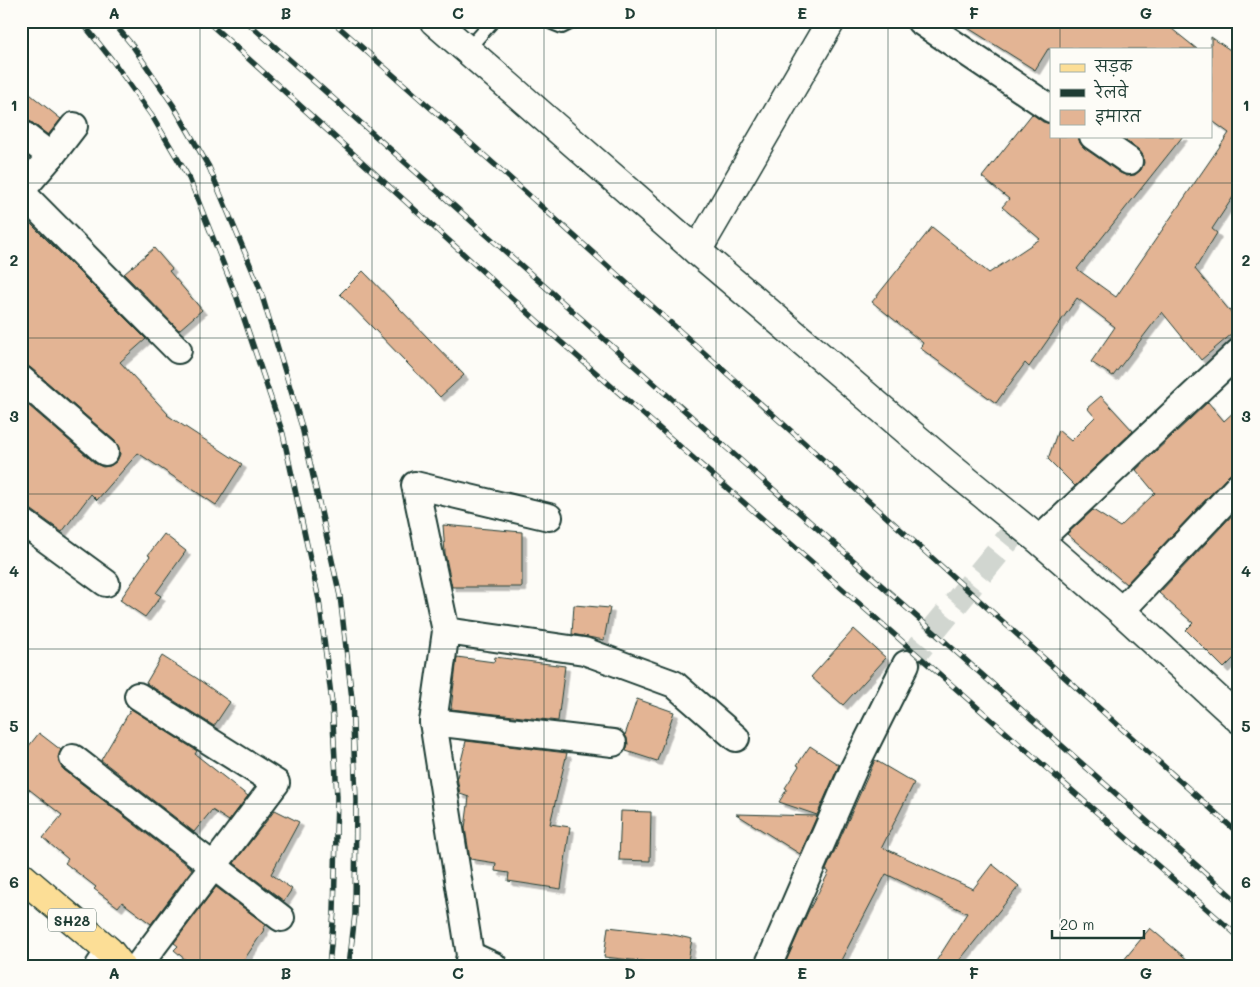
<svg xmlns="http://www.w3.org/2000/svg" width="1260" height="987" viewBox="0 0 1260 987" font-family="Mali,'Playpen Sans Deva',sans-serif">
<style>
.building{fill:#e3b494;stroke:#1f3d34;filter:url(#shadow)}
.lines{fill:none;stroke-linecap:round;stroke-linejoin:round}
.street-tunnel{stroke:#d1d6d0;stroke-width:26;stroke-dasharray:26 13;stroke-linecap:butt}
.lane-casing{stroke:#1f3d34;stroke-width:16}
.street-casing{stroke:#1f3d34;stroke-width:30}
.secondary-casing{stroke:#1f3d34;stroke-width:31}
.primary-casing{stroke:#1f3d34;stroke-width:31}
.lane{stroke:#fdfcf7;stroke-width:12}
.street{stroke:#fdfcf7;stroke-width:26}
.secondary{stroke:#fdfcf7;stroke-width:28}
.primary{stroke:#fcde96;stroke-width:28}
.rail-casing{stroke:#1f3d34;stroke-width:5.5}
.rail{stroke:#fdfcf7;stroke-width:4;stroke-dasharray:11;stroke-linecap:butt}
.grid{fill:none;stroke:#1f3d34;stroke-width:1;stroke-opacity:0.55}
.labels{text-anchor:middle;dominant-baseline:central;stroke-width:4;stroke-linejoin:round;paint-order:stroke}
.shield{fill:#fdfcf7;stroke:#62766e;stroke-width:1}
.shield-label{font-size:14px;font-weight:bold;fill:#1f3d34}
.neatline{fill:none;stroke:#1f3d34;stroke-width:2}
.grid-label{font-size:16px;text-anchor:middle;font-weight:bold;fill:#1f3d34}
</style>
<defs>
<filter id="shadow"><feDropShadow dx="4.5" dy="4.5" stdDeviation="0" flood-color="#0004"/></filter>
</defs>
<rect width="100%" height="100%" fill="#fdfcf7"/>
<filter id="ink" filterUnits="userSpaceOnUse"><feTurbulence type="fractalNoise" baseFrequency=".02" numOctaves="2"/><feDisplacementMap in="SourceGraphic" scale="10" xChannelSelector="R" yChannelSelector="G"/><feConvolveMatrix kernelMatrix="1 2 1 2 8 2 1 2 1" color-interpolation-filters="sRGB"/></filter>
<g filter="url(#ink)">
<g class="building">
<path d="M957 21H1162L1197 49H1048L1035 70Z"/>
<path d="M1211 37 1239 56V188L1212 229 1217 233 1195 269 1239 322V328L1201 360 1162 312 1113 376 1091 362 1115 327 1077 298 1029 367 1025 363 996 403 920 348 923 343 872 302 932 227 989 273 1040 239 1002 207 1009 199 982 177 1032 114 1043 122 1051 124V136H1078L1080 143 1084 148 1120 173 1127 176 1135 175 1141 170 1144 163 1143 155 1138 149 1120 136H1183L1077 269 1116 297 1229 133 1211 120Z"/>
<path d="M21 87 61 119 48 135 30 121 21 118Z"/>
<path d="M21 214 146 339 120 362 168 414 167 415 242 464 216 505 138 453 97 500 91 494 62 532 21 502V399L96 464 103 467 110 466 117 461 120 454 119 447 115 441 31 368 24 364H21Z"/>
<path d="M154 248 172 269 169 271 202 310 179 330 124 274Z"/>
<path d="M363 271 464 375 440 397 340 294Z"/>
<path d="M1101 396 1133 431 1075 486 1048 459 1058 430 1071 441 1095 417 1087 408Z"/>
<path d="M1208 402 1224 421 1239 407V471L1234 472 1228 476 1126 584 1067 534 1093 510 1120 527 1155 493 1136 470Z"/>
<path d="M1239 508V653L1224 668 1186 630 1193 623 1159 593Z"/>
<path d="M443 525 522 532V587H452L445 553Z"/>
<path d="M164 534 186 551 156 593 161 596 145 617 120 600 136 577H135L150 556 148 555Z"/>
<path d="M574 605 610 608 604 640 572 634Z"/>
<path d="M854 629 886 658 843 705 811 677Z"/>
<path d="M162 656 198 679 230 702 214 726 146 683Z"/>
<path d="M457 657 494 662 495 657 565 666 558 721 451 709Z"/>
<path d="M637 699 674 712 657 761 626 751 628 744 627 738 625 735Z"/>
<path d="M131 709 197 751 195 754 248 796 229 821 212 810 194 832 101 760Z"/>
<path d="M39 733 61 750 58 757 59 763 64 770 192 869 151 924 122 902 118 907 94 889 96 887 65 863 68 859 43 838 62 815 21 783V756Z"/>
<path d="M466 741 567 753 550 824 570 827 561 889 508 881 509 873 495 871 496 863 470 859 465 828 469 797 460 794 457 777Z"/>
<path d="M810 746 839 765 817 815 779 802 787 789 785 788 799 766 797 765Z"/>
<path d="M875 760 914 783 882 847 973 889 992 864 1019 886 955 966H933L967 913 886 874 838 966H784L808 912 829 872 826 870Z"/>
<path d="M275 810 299 822 271 874 292 889 284 901 234 863Z"/>
<path d="M621 811 651 812 650 861 619 860Z"/>
<path d="M736 814 817 816 800 854Z"/>
<path d="M216 887 266 925 263 929 264 930 240 966H193L174 950 178 946 174 943Z"/>
<path d="M608 927 669 934 692 939 687 966 604 957Z"/>
<path d="M1150 928 1195 966H1119Z"/>
</g>
<g class="lines">
<path class="street-tunnel" d="M906 664 1020 525"/>
<g class="lane-casing">
<g id="lane">
<path d="M550 21 552 23 562 27 574 21"/>
<path d="M467 50 493 21"/>
</g>
</g>
<g class="street-casing">
<g id="street">
<path d="M920 21 1051 109"/>
<path d="M21 133 51 156"/>
<path d="M1093 136 1129 161"/>
<path d="M21 191 51 156 74 126"/>
<path d="M21 192 178 350"/>
<path d="M21 379 105 452"/>
<path d="M21 527 24 523 106 583"/>
<path d="M1039 540 1239 352"/>
<path d="M1121 611 1239 486"/>
<path d="M446 631 584 651 674 684 736 738"/>
<path d="M138 696 276 783 138 966"/>
<path d="M433 722 613 743"/>
<path d="M73 758 281 918"/>
<path d="M470 955 494 966"/>
<path d="M99 966 109 951"/>
<path d="M468 966 470 955 433 722 446 631 415 485 549 517"/>
<path d="M768 966 854 768 906 664"/>
</g>
</g>
<g class="secondary-casing">
<g id="secondary">
<path d="M434 21 697 251 945 463 1039 540 1121 611 1239 719"/>
<path d="M697 251 831 21"/>
</g>
</g>
<g class="primary-casing">
<path id="primary" d="M21 876 109 951 121 966"/>
</g>
<use href="#lane" class="lane"/>
<use href="#street" class="street"/>
<use href="#secondary" class="secondary"/>
<use href="#primary" class="primary"/>
<g class="rail-casing">
<g id="rail">
<path d="M81 21 112 60 154 119 189 178 237 298 283 434 319 600 332 703 337 797 334 912 329 966"/>
<path d="M112 21 132 45 173 105 209 167 259 286 302 427 340 596 352 699 356 799 355 914 349 966"/>
<path d="M207 21 545 328 1239 937"/>
<path d="M246 21 1239 903"/>
<path d="M332 21 502 171 1239 834"/>
</g>
</g>
<use href="#rail" class="rail"/>
</g>
</g>
<path class="grid" d="M200 21V966M372 21V966M544 21V966M716 21V966M888 21V966M1060 21V49M1060 136V966M21 183H1239M21 338H1239M21 494H1239M21 649H1239M21 804H1239"/>
<g class="labels">
<rect class="shield" x="48" y="908.5" width="48" height="23" rx="4"/>
<g class="shield-label">
<text x="72" y="920">SH28</text>
</g>
</g>
<rect width="1260" height="987" fill="none" stroke="#fdfcf7" stroke-width="55"/>
<rect x="1050" y="48" width="162" height="90" fill="#fdfcf7" stroke="#a4b0a9"/>
<rect x="1060" y="64" width="25" height="8" fill="#fcde96" stroke="#a4b0a9"/>
<text x="1095" y="72" font-size="15" fill="#1f3d34">सड़क</text>
<rect x="1060" y="89" width="25" height="8" fill="#1f3d34" stroke="#a4b0a9"/>
<text x="1095" y="98" font-size="15" fill="#1f3d34">रेलवे</text>
<rect x="1060" y="110" width="25" height="15" fill="#e3b494" stroke="#a4b0a9"/>
<text x="1095" y="122" font-size="15" fill="#1f3d34">इमारत</text>
<path d="M1052 930v8h92v-8" fill="none" stroke="#1f3d34" stroke-width="2.5"/>
<text x="1060" y="930" font-size="15" fill="#1f3d34" stroke="#fdfcf7" stroke-width="4" paint-order="stroke">20 m</text>
<rect x="28" y="28" width="1204" height="932" class="neatline"/>
<g class="grid-label">
<text x="114" y="19">A</text>
<text x="286" y="19">B</text>
<text x="458" y="19">C</text>
<text x="630" y="19">D</text>
<text x="802" y="19">E</text>
<text x="974" y="19">F</text>
<text x="1146" y="19">G</text>
<text x="14" y="111">1</text>
<text x="1246" y="111">1</text>
<text x="14" y="266">2</text>
<text x="1246" y="266">2</text>
<text x="14" y="422">3</text>
<text x="1246" y="422">3</text>
<text x="14" y="577">4</text>
<text x="1246" y="577">4</text>
<text x="14" y="732">5</text>
<text x="1246" y="732">5</text>
<text x="14" y="888">6</text>
<text x="1246" y="888">6</text>
<text x="114" y="979">A</text>
<text x="286" y="979">B</text>
<text x="458" y="979">C</text>
<text x="630" y="979">D</text>
<text x="802" y="979">E</text>
<text x="974" y="979">F</text>
<text x="1146" y="979">G</text>
</g>
</svg>
